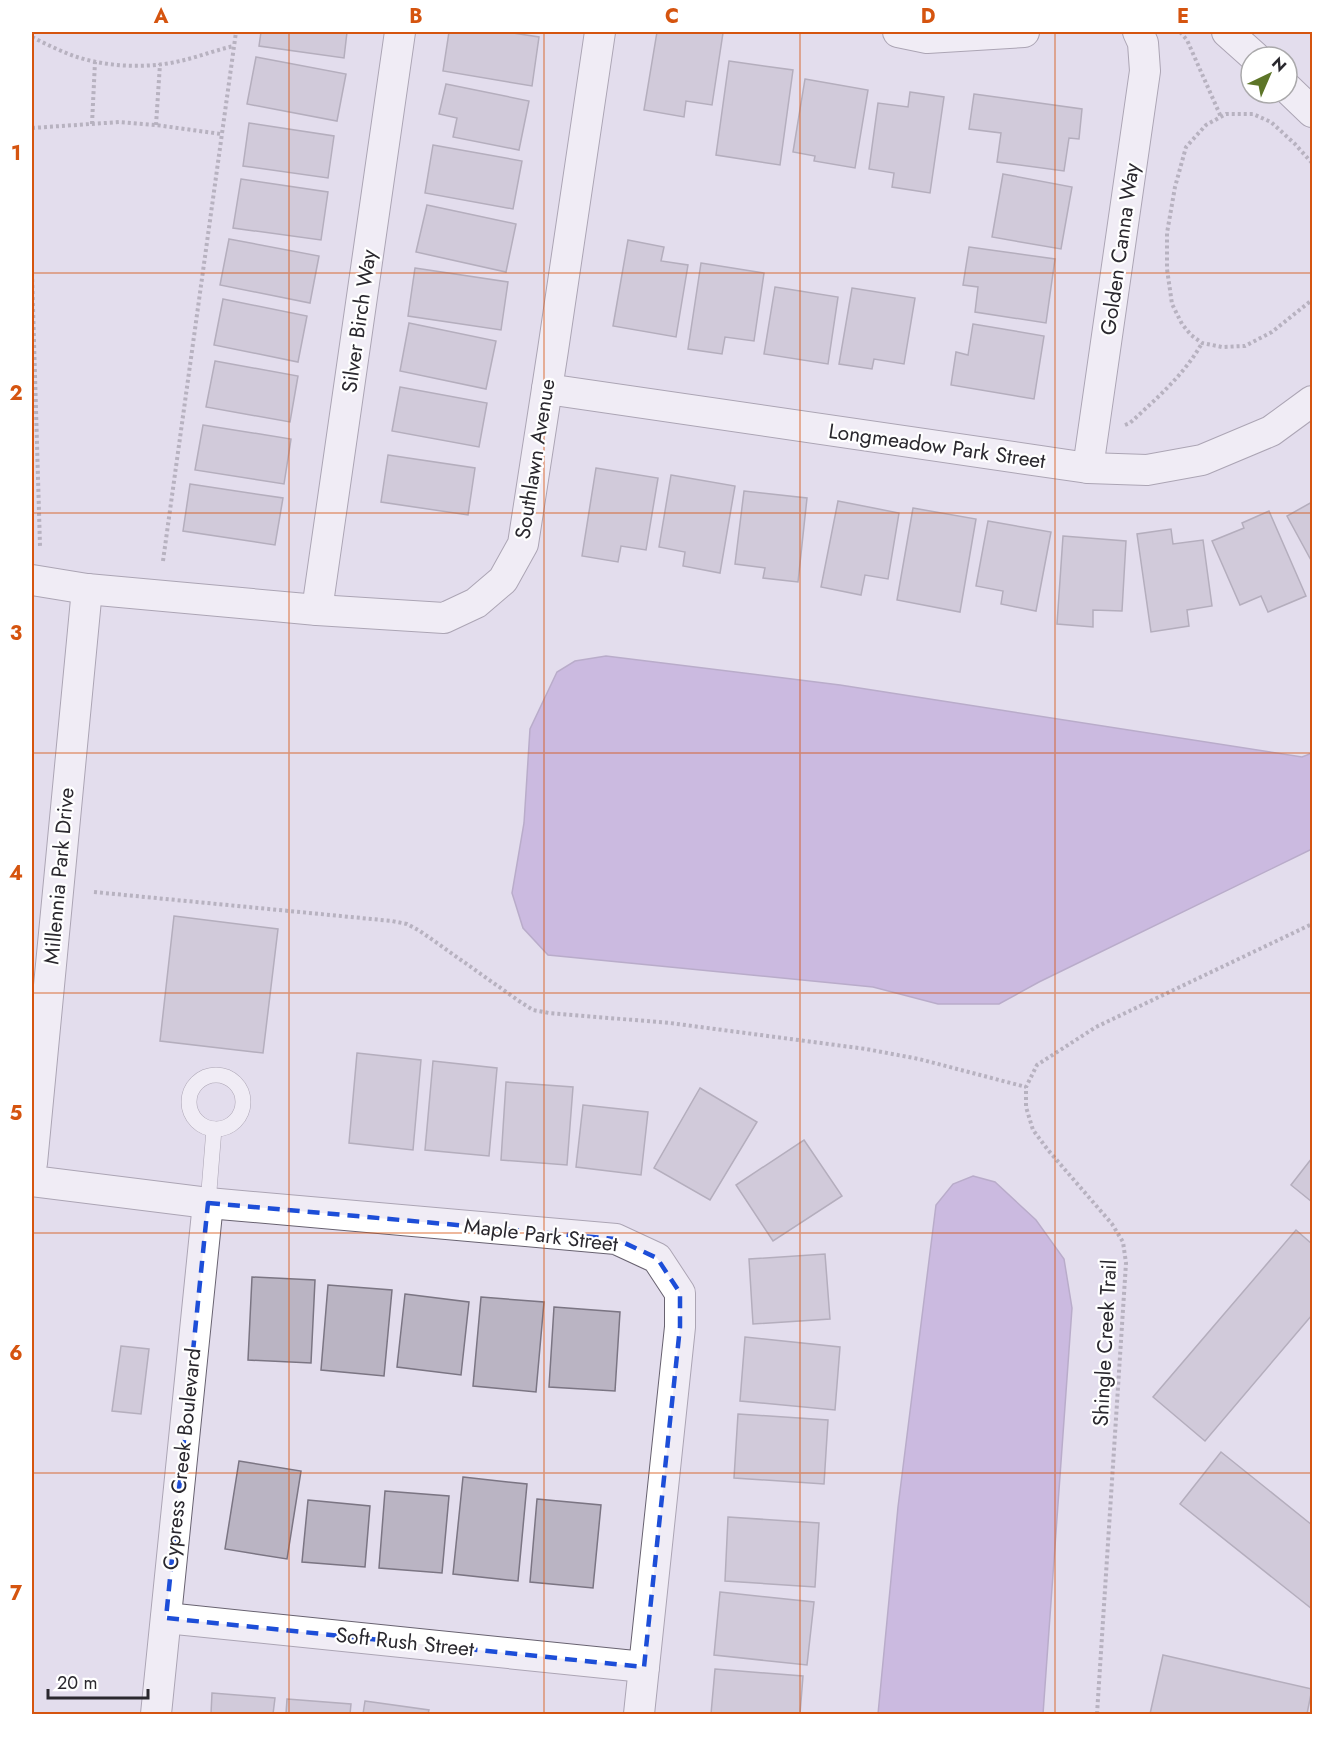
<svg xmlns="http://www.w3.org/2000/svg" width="1344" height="1746" viewBox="0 0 1344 1746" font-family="Jost,sans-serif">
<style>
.water{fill:#ae91d1;stroke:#8672a0;stroke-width:1.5}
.building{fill:#bab4c3;stroke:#7b7583;stroke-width:1.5}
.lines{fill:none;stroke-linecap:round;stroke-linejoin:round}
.lane-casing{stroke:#686270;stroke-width:16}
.street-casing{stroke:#686270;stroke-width:32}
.path{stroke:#827e89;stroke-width:4;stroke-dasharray:3 3;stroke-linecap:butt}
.lane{stroke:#fff;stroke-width:15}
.street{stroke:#fff;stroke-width:30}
.marked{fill:none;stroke:#1d4ed8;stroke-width:4.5;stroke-dasharray:12 8;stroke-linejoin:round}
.grid{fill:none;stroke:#d5540f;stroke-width:1.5;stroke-opacity:0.55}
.labels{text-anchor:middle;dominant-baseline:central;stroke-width:4.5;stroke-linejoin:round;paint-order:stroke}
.street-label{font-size:21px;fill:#2a282e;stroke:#fff}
.neatline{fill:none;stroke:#d5540f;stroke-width:2}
.grid-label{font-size:20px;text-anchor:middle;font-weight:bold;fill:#d5540f}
</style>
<rect width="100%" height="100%" fill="#e3dded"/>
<g class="water">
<path d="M606 656 840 685 1302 757 1312 753V849L1039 982 999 1004H938L873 987 548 955 523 928 512 893 524 823 530 729 557 672 575 661Z"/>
<path d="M973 1176 995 1182 1036 1220 1064 1259 1072 1308 1043 1714H878L898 1507 936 1205 953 1184Z"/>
</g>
<g class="building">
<path d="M261 32H347L344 58 259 46Z"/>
<path d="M449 32H506L539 37 532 86 443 71Z"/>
<path d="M657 32H713L723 33 712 105 686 101 684 117 644 110Z"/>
<path d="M256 57 346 74 337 121 247 104Z"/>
<path d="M729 61 793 70 780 165 716 155Z"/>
<path d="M805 79 868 90 855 168 814 161 815 156 793 152Z"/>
<path d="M446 84 529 101 519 150 453 137 457 118 439 114Z"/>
<path d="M910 92 944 97 930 193 892 187 894 173 869 169 878 103 908 107Z"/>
<path d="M974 94 1082 109 1079 139 1069 138 1064 171 997 162 1001 133 969 129Z"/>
<path d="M249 123 334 136 328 178 243 166Z"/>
<path d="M433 145 522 161 513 209 425 193Z"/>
<path d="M1003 174 1072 187 1061 249 992 237Z"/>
<path d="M241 179 328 192 321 240 233 228Z"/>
<path d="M427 205 516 224 506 272 416 252Z"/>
<path d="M229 239 319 256 310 303 220 285Z"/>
<path d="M628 240 664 247 661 261 688 265 676 337 613 326Z"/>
<path d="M969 247 1055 259 1046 323 975 312 978 287 963 285Z"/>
<path d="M701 263 764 273 754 341 725 337 722 354 688 349Z"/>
<path d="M415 268 508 282 501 330 408 316Z"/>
<path d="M775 287 838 297 828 364 764 354Z"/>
<path d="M852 288 915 298 904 364 874 359 872 369 839 364Z"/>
<path d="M223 299 307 316 298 362 214 345Z"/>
<path d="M409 323 496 341 486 389 400 371Z"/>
<path d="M973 324 1044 336 1034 399 951 385 956 352 968 355Z"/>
<path d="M215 361 298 376 290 422 206 407Z"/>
<path d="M400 387 487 403 479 447 392 431Z"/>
<path d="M203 425 291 439 284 484 195 470Z"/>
<path d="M388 455 475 468 468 515 381 502Z"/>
<path d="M596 468 658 478 646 550 621 546 618 562 582 556Z"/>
<path d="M671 475 735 486 720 573 683 566 685 552 659 547Z"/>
<path d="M190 484 283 498 275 545 183 531Z"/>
<path d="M744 491 807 498 798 582 763 578 765 568 735 564Z"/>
<path d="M838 501 899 513 888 579 865 575 861 595 821 587Z"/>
<path d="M1312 502V562L1287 516Z"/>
<path d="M913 508 976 519 960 612 897 600Z"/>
<path d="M1269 511 1306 596 1268 612 1261 596 1240 605 1212 541 1244 528 1242 523Z"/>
<path d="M988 521 1051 532 1036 611 1001 604 1003 591 976 586Z"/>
<path d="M1171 529 1173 544 1203 540 1212 606 1187 610 1189 626 1151 632 1137 534Z"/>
<path d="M1063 536 1126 541 1122 611 1093 610V627L1057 624Z"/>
<path d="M174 916 278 929 263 1053 160 1041Z"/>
<path d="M357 1053 421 1060 413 1150 349 1143Z"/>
<path d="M433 1061 497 1068 489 1156 425 1150Z"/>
<path d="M506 1082 573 1087 567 1165 501 1160Z"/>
<path d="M700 1088 757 1122 710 1200 654 1168Z"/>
<path d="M583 1105 648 1112 641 1175 576 1167Z"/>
<path d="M804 1140 842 1196 773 1241 736 1185Z"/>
<path d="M1312 1158V1202L1291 1185Z"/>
<path d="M1296 1230 1312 1244V1315L1205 1441 1153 1397Z"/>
<path d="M825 1254 830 1319 753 1324 749 1259Z"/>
<path d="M252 1277 315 1280 311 1363 248 1360Z"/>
<path d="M328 1285 392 1290 384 1376 321 1370Z"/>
<path d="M405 1294 469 1302 461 1375 397 1367Z"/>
<path d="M481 1297 544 1302 536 1392 473 1386Z"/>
<path d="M554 1307 620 1312 615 1391 549 1387Z"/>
<path d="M745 1337 840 1347 835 1410 740 1401Z"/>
<path d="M121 1346 149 1349 141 1414 112 1411Z"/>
<path d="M738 1414 828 1420 824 1484 734 1478Z"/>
<path d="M1221 1452 1312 1525V1609L1180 1504Z"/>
<path d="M239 1461 301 1471 287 1559 225 1549Z"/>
<path d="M463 1477 527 1484 518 1581 453 1574Z"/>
<path d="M385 1491 449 1496 442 1573 379 1568Z"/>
<path d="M537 1499 601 1505 593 1588 530 1582Z"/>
<path d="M308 1500 370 1506 365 1567 302 1562Z"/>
<path d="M728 1517 819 1523 815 1587 725 1581Z"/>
<path d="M720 1592 814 1602 807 1665 714 1655Z"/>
<path d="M1163 1655 1312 1689 1307 1714H1150Z"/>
<path d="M715 1669 803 1676 800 1714H711Z"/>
<path d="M212 1693 275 1698 273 1714H211Z"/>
<path d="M287 1699 351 1704 350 1714H286Z"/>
<path d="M365 1701 429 1710 428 1714H363Z"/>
</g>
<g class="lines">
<g class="lane-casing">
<g id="lane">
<circle cx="216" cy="1102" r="27"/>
<path d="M208 1203 214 1129"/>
</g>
</g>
<g class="street-casing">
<g id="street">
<path d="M898 32 927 38 1024 32"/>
<path d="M1227 32 1255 57"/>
<path d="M1287 88 1312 112"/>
<path d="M547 389 1088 468 1147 470 1202 460 1271 431 1312 401"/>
<path d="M1088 468 1145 71 1143 43 1138 32"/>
<path d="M32 580 87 589 317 610 444 618 476 603 503 580 523 544 553 350 600 32"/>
<path d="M317 610 400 32"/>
<path d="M32 1163 87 589"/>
<path d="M32 1181 208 1203 616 1239 657 1258 680 1293V1327L639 1714"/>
<path d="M166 1618 644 1667"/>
<path d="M156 1714 208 1203"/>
</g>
</g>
<g class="path">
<path d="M1180 32 1187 40 1221 117"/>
<path d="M32 37C46 44 60 51 74 56 107 67 146 69 180 61 198 57 216 50 234 46"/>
<path d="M92 124 95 62"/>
<path d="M156 125 160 64"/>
<path d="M32 128 120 122 156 125 221 134"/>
<path d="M1312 163 1295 144 1271 122 1253 114H1226L1206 125 1186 147 1175 187 1167 233V269L1172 304 1182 324 1191 335 1202 343 1222 347 1245 346 1272 332 1312 300"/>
<path d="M32 273 40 546"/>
<path d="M1125 425 1130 423C1157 398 1184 375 1202 343"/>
<path d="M163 561 236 32"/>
<path d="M94 892 392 921 407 924 420 931 519 1001 533 1010 549 1013 670 1023 866 1049 919 1059 1026 1087"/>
<path d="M1097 1714 1126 1263 1123 1242 1112 1224 1048 1150 1033 1130 1026 1107V1087L1037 1065 1096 1027 1312 924"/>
</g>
<use href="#lane" class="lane"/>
<use href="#street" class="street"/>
</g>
<path d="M0 0H1344V1746H0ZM208 1203 616 1239 657 1258 680 1293V1327L644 1667 166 1618Z" fill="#e3dded" fill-opacity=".55" fill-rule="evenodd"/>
<path class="marked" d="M208 1203 616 1239 657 1258 680 1293V1327L644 1667 166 1618Z"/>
<path class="grid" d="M289 32V1714M544 32V1714M800 32V1714M1055 32V1714M32 273H1312M32 513H1312M32 753H1312M32 993H1312M32 1233H1312M32 1473H1312"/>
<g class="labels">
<g class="street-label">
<text transform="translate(1120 249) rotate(-82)">Golden Canna Way</text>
<text transform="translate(359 321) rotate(-82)">Silver Birch Way</text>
<text transform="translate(937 446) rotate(8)">Longmeadow Park Street</text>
<text transform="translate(535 459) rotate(-81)">Southlawn Avenue</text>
<text transform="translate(59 876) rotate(-85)">Millennia Park Drive</text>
<text transform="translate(541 1235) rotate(7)">Maple Park Street</text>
<text transform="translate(1105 1343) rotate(-87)">Shingle Creek Trail</text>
<text transform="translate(182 1459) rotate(-84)">Cypress Creek Boulevard</text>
<text transform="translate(405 1642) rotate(6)">Soft Rush Street</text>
</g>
</g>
<rect width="1344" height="1746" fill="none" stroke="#ffffff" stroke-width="66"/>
<g transform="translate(1269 75) rotate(44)"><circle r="28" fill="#ffffff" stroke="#aaa9ab" stroke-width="1.5"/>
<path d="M0-4.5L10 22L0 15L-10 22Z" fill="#5d7528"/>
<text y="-9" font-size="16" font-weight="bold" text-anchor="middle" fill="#2a282e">N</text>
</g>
<path d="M48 1689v9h100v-9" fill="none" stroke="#2a282e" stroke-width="3"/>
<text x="57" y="1689" font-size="18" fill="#2a282e" stroke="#ffffff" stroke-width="4.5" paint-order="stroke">20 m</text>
<rect x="33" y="33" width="1278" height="1680" class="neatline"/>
<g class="grid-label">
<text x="161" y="23">A</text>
<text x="416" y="23">B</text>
<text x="672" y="23">C</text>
<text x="928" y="23">D</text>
<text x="1183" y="23">E</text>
<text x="16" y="160">1</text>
<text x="16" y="400">2</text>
<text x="16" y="640">3</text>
<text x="16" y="880">4</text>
<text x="16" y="1120">5</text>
<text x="16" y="1360">6</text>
<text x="16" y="1600">7</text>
</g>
</svg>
